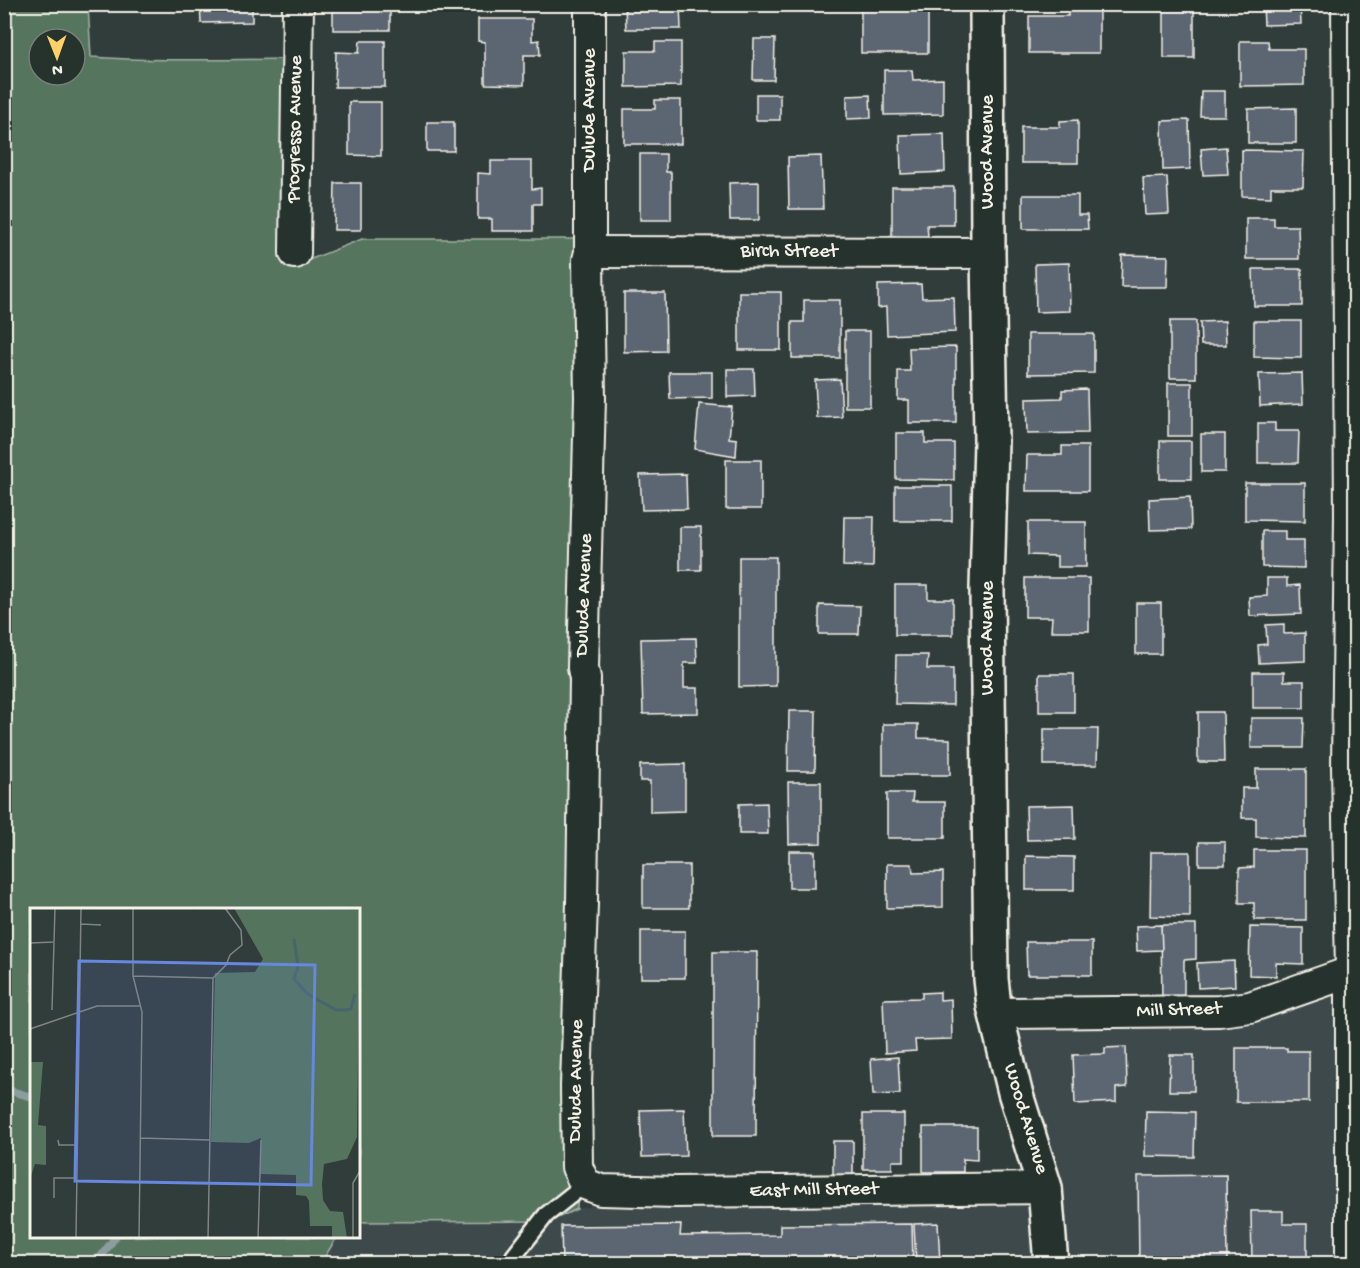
<svg xmlns="http://www.w3.org/2000/svg" width="1360" height="1268" viewBox="0 0 1360 1268" font-family="'Gochi Hand',sans-serif">
<style>
.built{fill:#3e494c}
.green{fill:#54745e;stroke:#a4b2a3;stroke-width:1.5;fill-rule:evenodd}
.lines{fill:none;stroke-linecap:round;stroke-linejoin:round}
.stream{stroke:#8c9d9e;stroke-width:8}
.building{fill:#5c6572;stroke:#f4f1e8;stroke-width:1.5}
.lane-casing{stroke:#f4f1e8;stroke-width:20}
.street-casing{stroke:#f4f1e8;stroke-width:34}
.secondary-casing{stroke:#f4f1e8;stroke-width:38}
.lane{stroke:#26332d;stroke-width:15}
.street{stroke:#26332d;stroke-width:30}
.secondary{stroke:#26332d;stroke-width:33}
.labels{text-anchor:middle;dominant-baseline:central;stroke-width:6;stroke-linejoin:round;paint-order:stroke}
.street-label{font-size:20px;fill:#f4f1e8;stroke:#26332d}
.inset-river{fill:none;stroke:#47656d;stroke-width:3}
.inset-road{fill:none;stroke:#7f8580;stroke-width:1.5}
.view{fill:#6887de;fill-opacity:0.15;stroke:#6887de;stroke-width:3}
.inset-edge{fill:none;stroke:#f4f1e8;stroke-width:3}
</style>
<rect width="100%" height="100%" fill="#313d3b"/>
<filter id="ink" filterUnits="userSpaceOnUse"><feTurbulence type="fractalNoise" baseFrequency=".0167" numOctaves="2"/><feDisplacementMap in="SourceGraphic" scale="12" xChannelSelector="R" yChannelSelector="G"/><feConvolveMatrix kernelMatrix="1 2 1 2 8 2 1 2 1" color-interpolation-filters="sRGB"/></filter>
<g filter="url(#ink)">
<path class="built" d="M1346 978 1351 1263 321 1264 337 1237 358 1236 359 1222 551 1221 577 1209 646 1196 1042 1193 997 1023 1240 1010Z"/>
<path class="green" d="M5 5H88L91 57C160 62 229 59 297 59L295 199 291 267 362 239H582L577 1209 551 1221 359 1222 358 910H32V1236L337 1237 321 1263 5 1264ZM39 39H75V75H39Z"/>
<g class="lines">
<g class="stream">
<path d="M4 1089 32 1097"/>
<path d="M100 1264V1258L116 1236"/>
</g>
</g>
<g class="building">
<path d="M200 4H252V22L201 23Z"/>
<rect x="333" y="4" width="57" height="26"/>
<path d="M625 4H680L681 29H626Z"/>
<path d="M861 4H894V9L928 10V53H861Z"/>
<path d="M1068 4H1099V53H1029V16H1068Z"/>
<rect x="1164" y="4" width="30" height="54"/>
<path d="M1263 4H1300L1301 24 1264 25Z"/>
<path d="M478 19H532V41L539 40 540 55H524V85L485 84V42L478 41Z"/>
<path d="M754 39H775L774 80H753Z"/>
<path d="M360 41H385V87H335L336 52 359 53Z"/>
<path d="M1240 41H1268L1269 49H1304V85L1240 86Z"/>
<path d="M655 42H681V86L626 87V51H655Z"/>
<path d="M884 70H912L913 80 943 79V114L884 115Z"/>
<path d="M1201 91H1225V116H1200Z"/>
<rect x="756" y="94" width="24" height="26"/>
<path d="M870 95 871 118 847 119V96Z"/>
<path d="M655 100H681V144H624V109H655Z"/>
<path d="M349 102H381V156L349 155Z"/>
<path d="M1296 108V143H1248V109Z"/>
<path d="M1078 120V163H1021V127H1060V121Z"/>
<path d="M1189 120 1190 169 1163 170 1162 121Z"/>
<rect x="427" y="122" width="27" height="29"/>
<path d="M944 134 945 172 901 174 900 135Z"/>
<path d="M1226 147 1228 174 1203 175 1201 149Z"/>
<path d="M1242 150 1304 151 1303 187H1271V197L1242 196Z"/>
<path d="M640 154H666V172H671V220H640Z"/>
<path d="M821 156 823 209H789L788 157Z"/>
<path d="M491 161H532V189L541 188V204H533V231H492V219H478V173L491 174Z"/>
<path d="M1167 177 1169 214 1145 215 1143 178Z"/>
<path d="M759 182V220H730L729 183Z"/>
<path d="M335 183H361V230H334Z"/>
<path d="M892 187H954V225H927L928 236H892Z"/>
<path d="M1023 195H1078V215H1087L1088 229H1023Z"/>
<path d="M1246 218H1274V226H1298L1299 259H1246Z"/>
<path d="M1122 255 1168 256 1167 287H1121Z"/>
<path d="M1069 263 1070 311 1036 312 1035 264Z"/>
<path d="M1253 269H1302V306H1254Z"/>
<path d="M921 284 922 298 954 297 955 332 887 335 886 307 878 308V285Z"/>
<rect x="739" y="292" width="42" height="58"/>
<path d="M624 293H665L666 351 624 352Z"/>
<path d="M804 300H840V358H792V322H804Z"/>
<rect x="1170" y="321" width="26" height="57"/>
<path d="M1225 321 1226 345H1201L1200 322Z"/>
<path d="M1254 321H1301V358L1254 357Z"/>
<rect x="845" y="331" width="25" height="76"/>
<path d="M1028 334H1094V373L1028 374Z"/>
<path d="M956 347V423H909V400H898V371H910L909 348Z"/>
<path d="M727 369H754L755 396 727 397Z"/>
<path d="M669 372H712V398L670 399Z"/>
<path d="M1302 373 1303 404 1260 406 1259 374Z"/>
<path d="M840 379 842 417 817 418 815 380Z"/>
<rect x="1168" y="383" width="24" height="53"/>
<path d="M1087 389 1088 433 1027 434 1026 399 1062 398V390Z"/>
<path d="M699 404 732 407 729 438 737 439 736 456 695 449Z"/>
<path d="M1258 423H1275V431H1299L1298 463H1258Z"/>
<path d="M896 433H925V443H954V480L896 479Z"/>
<rect x="1201" y="434" width="24" height="38"/>
<rect x="1160" y="441" width="31" height="38"/>
<path d="M1062 446H1088V491H1026L1027 455H1062Z"/>
<rect x="726" y="460" width="35" height="49"/>
<path d="M686 474 687 509 642 510 640 475Z"/>
<path d="M1245 483H1305V521L1245 520Z"/>
<rect x="895" y="486" width="57" height="35"/>
<path d="M1190 497 1191 529 1150 530 1149 499Z"/>
<path d="M844 517H874L873 567 843 566Z"/>
<path d="M1028 522H1086V567H1057V556L1028 555Z"/>
<rect x="680" y="527" width="21" height="43"/>
<path d="M1262 531H1285V540H1304V568L1262 567Z"/>
<path d="M739 557H776V686L739 687Z"/>
<path d="M1025 578H1089V631H1051L1052 617H1025Z"/>
<path d="M1267 578H1287V586L1300 585 1301 614 1250 616 1249 597 1267 596Z"/>
<path d="M895 585H928V599H953V635H895Z"/>
<rect x="1136" y="603" width="25" height="51"/>
<path d="M819 605 860 606 859 634H819Z"/>
<path d="M1284 624V634L1305 633V661L1259 663 1258 645 1267 644 1266 625Z"/>
<path d="M696 638 697 663H684V688H698V713L643 714 641 639Z"/>
<path d="M896 655H928L927 669H953V705L895 704Z"/>
<path d="M1253 672H1284V681H1304V708H1253Z"/>
<rect x="1039" y="674" width="35" height="38"/>
<path d="M789 711H816L815 771H788Z"/>
<path d="M1198 712H1223L1224 762H1198Z"/>
<path d="M1251 718H1304L1303 748H1251Z"/>
<path d="M883 724H918V738L950 739V775H883Z"/>
<path d="M1044 729H1098L1097 765H1044Z"/>
<path d="M685 764V811L650 812V781H640V765Z"/>
<path d="M1256 769H1306V838L1256 837V818H1242V788H1256Z"/>
<path d="M788 782H821V843L789 844Z"/>
<path d="M887 793H913L912 802H945V838H887Z"/>
<path d="M767 803 768 834H739V804Z"/>
<path d="M1074 805 1075 839 1027 840 1026 806Z"/>
<rect x="1199" y="842" width="26" height="23"/>
<path d="M1254 850H1306V920H1254V903H1239V868L1254 867Z"/>
<rect x="789" y="851" width="26" height="37"/>
<path d="M1151 852H1190V917L1150 916Z"/>
<path d="M1026 856 1074 857V890H1026Z"/>
<path d="M887 864H912L913 873 943 872V907L887 908Z"/>
<rect x="643" y="865" width="46" height="43"/>
<path d="M1161 925H1196V959L1184 960V1004H1162Z"/>
<path d="M1161 925 1162 950 1137 951 1136 926Z"/>
<path d="M1250 927 1303 928V964L1276 963V976L1249 975Z"/>
<rect x="641" y="931" width="44" height="47"/>
<path d="M1026 942H1092V975H1027Z"/>
<path d="M713 952H757L756 1136H713Z"/>
<path d="M1234 961 1235 986 1198 988 1197 963Z"/>
<path d="M940 992V1000L951 999 952 1039 915 1040 916 1051 885 1053 883 999 922 998V993Z"/>
<path d="M1126 1047 1127 1087 1116 1088V1102L1075 1104 1073 1055 1105 1054V1048Z"/>
<path d="M1236 1048H1287V1051H1309V1102H1236Z"/>
<path d="M1170 1055H1194V1091H1169Z"/>
<path d="M898 1057 900 1094 873 1095 871 1059Z"/>
<path d="M684 1109 686 1156 642 1157 640 1110Z"/>
<path d="M1146 1111 1195 1112 1194 1157 1145 1156Z"/>
<path d="M863 1114H904V1161H892V1169H863Z"/>
<path d="M923 1127H977V1160L963 1159V1172H923Z"/>
<path d="M833 1141H853V1177L833 1176Z"/>
<path d="M1226 1175 1227 1261H1228V1264H1139L1138 1176Z"/>
<path d="M1251 1211H1283V1224H1307V1260L1252 1261Z"/>
<path d="M938 1223 940 1264H916L914 1224Z"/>
<path d="M912 1224 913 1264H562L561 1226 681 1225 680 1236 780 1235V1225Z"/>
</g>
<g class="lines">
<g class="lane-casing">
<path id="lane" d="M512 1264 514 1256 546 1215 585 1184"/>
</g>
<g class="street-casing">
<g id="street">
<path d="M590 4V252L588 260 590 398 583 668 585 678 582 904 576 1086 577 1167 585 1184 601 1190 676 1192 1045 1188"/>
<path d="M1347 4 1350 515 1347 767 1351 971V1264"/>
<path d="M590 252 988 253"/>
<path d="M295 253 298 4"/>
<path d="M997 1013 1219 1011 1250 1007 1356 970"/>
</g>
</g>
<g class="secondary-casing">
<path id="secondary" d="M987 4 988 253 991 441 987 589 991 979 994 1006 1015 1092 1045 1188 1051 1264"/>
</g>
<use href="#lane" class="lane"/>
<use href="#street" class="street"/>
<use href="#secondary" class="secondary"/>
</g>
</g>
<g class="labels">
<g class="street-label">
<text transform="translate(590 110) rotate(-90)">Dulude Avenue</text>
<text transform="translate(296 129) rotate(-89)">Progresso Avenue</text>
<text transform="translate(988 152) rotate(-90)">Wood Avenue</text>
<text x="789" y="252">Birch Street</text>
<text transform="translate(585 595) rotate(-88)">Dulude Avenue</text>
<text transform="translate(988 638) rotate(-90)">Wood Avenue</text>
<text transform="translate(1179 1011) rotate(-2)">Mill Street</text>
<text transform="translate(577 1081) rotate(-89)">Dulude Avenue</text>
<text transform="translate(1025 1119) rotate(73)">Wood Avenue</text>
<text transform="translate(814 1191) rotate(-1)">East Mill Street</text>
</g>
</g>
<g transform="translate(30 908)">
<rect width="330" height="330" fill="#313d3b"/>
<path d="M204 0H330L327 229 317 251 294 256 292 276 293 292 300 303 313 304 317 330H302V318H280L279 293 276 288 266 287V267L230 266 231 230 219 235 181 234 185 65 225 64 233 51ZM0 154H13L8 217 16 218V257L5 256 0 271Z" fill="#54745e"/>
<path class="inset-river" d="M264 31 268 58 264 71 278 86 306 102H316L321 101 325 86"/>
<path class="inset-road" d="M103 0V68L112 104 109 330M51 16 71 17M0 35 24 34 25 0M103 68 183 70M183 70 196 57 200 47 212 37 211 22 195 0M22 102 24 34M0 121 67 98H111M110 230 180 232M28 232 29 237H48M24 290V270H47M46 330 51 0M178 330 183 70M228 330 231 232M323 330V275L330 263"/>
<path class="view" d="M49 53 285 57 281 277 45 273Z"/>
<rect width="330" height="330" class="inset-edge"/>
</g>
<rect width="1360" height="1268" fill="none" stroke="#26332d" stroke-width="24"/>
<rect x="12" y="12" width="1336" height="1244" fill="none" stroke="#f4f1e8" stroke-width="2" filter="url(#ink)"/>
<g transform="translate(57 57) rotate(179)"><circle r="28" fill="#26332d" stroke="#787f78" stroke-width="1.5"/>
<path d="M0-4.5L10 22L0 15L-10 22Z" fill="#ffd166"/>
<text y="-9" font-size="16" font-weight="bold" text-anchor="middle" fill="#f4f1e8">N</text>
</g>
</svg>
